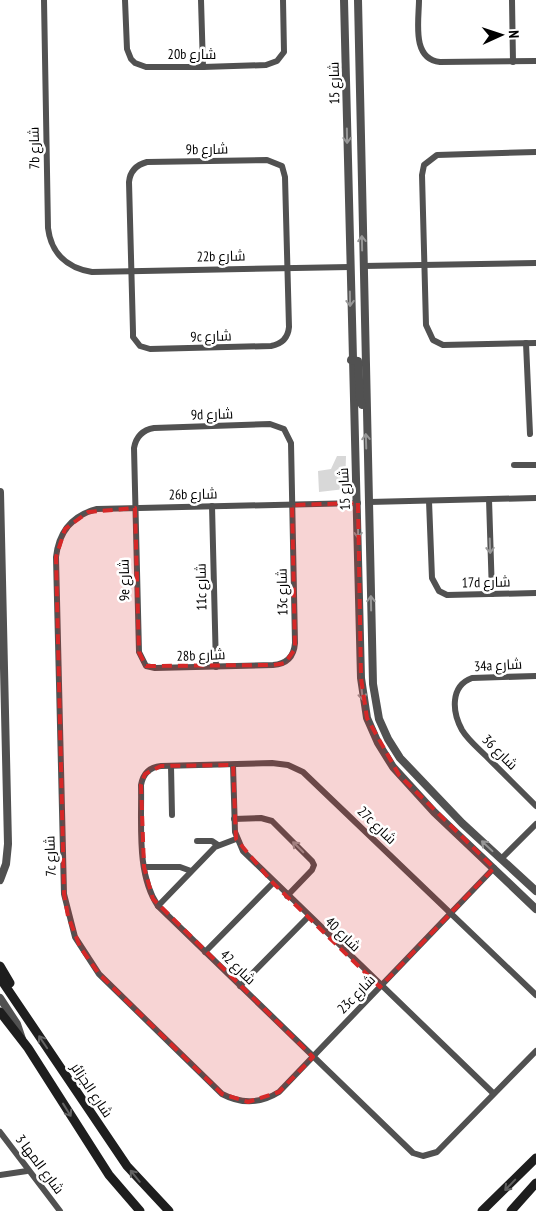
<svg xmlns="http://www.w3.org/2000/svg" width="536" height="1211" viewBox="0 0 536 1211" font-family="'PT Sans Narrow',Cairo,sans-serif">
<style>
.green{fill:#d8d8d8}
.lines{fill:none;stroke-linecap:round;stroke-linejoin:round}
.minor{stroke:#515151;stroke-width:6}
.tertiary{stroke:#515151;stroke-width:8}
.secondary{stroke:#1e1e1e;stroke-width:9}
.oneway{stroke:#979797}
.oneway2{stroke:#626262}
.marked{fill:#d62828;fill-opacity:0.2;stroke:#d62828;stroke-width:4;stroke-dasharray:10 6;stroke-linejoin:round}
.labels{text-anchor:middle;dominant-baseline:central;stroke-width:5;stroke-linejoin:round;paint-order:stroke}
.street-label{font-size:14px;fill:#000;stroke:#fff}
</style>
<rect width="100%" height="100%" fill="#fff"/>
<path class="green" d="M337 456H346L345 489 319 492 318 471 331 469Z"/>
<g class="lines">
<g class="minor">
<path d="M44 0 48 228C51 253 67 268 92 272L350 267"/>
<path d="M125 0 127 49 131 59 135 63 146 67H203L266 65 277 61 284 52 283 0"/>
<path d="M201 0 203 67"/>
<path d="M419 0C419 20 411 59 440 62L536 61"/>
<path d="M512 0 513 62"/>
<path d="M536 152 437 155 424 165 422 175 426 325 433 340 443 345 536 343"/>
<path d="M267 160 282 166 285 177 289 327C288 338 282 344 271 346L150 349 140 346 133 337V332L129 182C130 171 136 165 147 162Z"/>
<path d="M363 266 536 263"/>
<path d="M526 343 530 434"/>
<path d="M270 424 284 429 291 443 295 643C294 656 287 664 273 665L155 668 146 666 139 652 134 448C136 437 142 430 154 428Z"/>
<path d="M514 465H536"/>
<path d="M489 499 492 594"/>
<path d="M429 501 432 578 439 591 447 595 536 593"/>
<path d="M369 502 536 498"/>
<path d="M358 503 97 509C73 515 59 531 56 557L64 894 75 937 99 974 222 1094C241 1104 260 1104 279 1092L494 868"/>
<path d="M212 506 216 667"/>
<path d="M536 676 472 678C450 686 452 712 462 730 468 740 478 748 486 756 503 773 519 789 536 806"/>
<path d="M233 765 235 832 243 851 493 1093"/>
<path d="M171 766 172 815"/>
<path d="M234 819 261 818 272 821 312 861 314 865 312 870 287 896"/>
<path d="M197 841H212L218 845"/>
<path d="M501 859 536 824"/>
<path d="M144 867H180L191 871"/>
<path d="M158 906 215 847 236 839"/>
<path d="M205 952 273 883"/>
<path d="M240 986 308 917"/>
<path d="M536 995 303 772 288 765 272 763 161 766C149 767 143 774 141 785 142 823 136 874 158 906L413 1153 423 1156 437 1152 536 1051"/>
<path d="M0 1132 60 1211"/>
<path d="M0 1175 27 1171"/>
</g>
<g class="tertiary">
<path d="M344 0C349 226 355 452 361 678L367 718 378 743 393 767 434 812 536 909"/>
<path d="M358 0 373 684 379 719 388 739 400 758 462 823 536 891"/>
<path d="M351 360 358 361 360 399 362 405"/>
<path d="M0 492 8 844 6 864 0 880"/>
<path d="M0 998 17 1024 22 1039"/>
</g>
<g class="secondary">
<path d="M0 966 10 983"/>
<path d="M0 978 127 1166 169 1211"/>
<path d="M0 1012 28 1048 109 1175 140 1211"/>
<path d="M482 1211 536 1158"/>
<path d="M511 1211 536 1183"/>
</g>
</g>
<defs><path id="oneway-shaft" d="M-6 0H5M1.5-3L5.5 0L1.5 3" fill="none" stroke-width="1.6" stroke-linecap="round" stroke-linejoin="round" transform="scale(1.25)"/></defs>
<g class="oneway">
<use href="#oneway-shaft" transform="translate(347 136) rotate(89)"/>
<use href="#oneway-shaft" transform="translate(362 243) rotate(-91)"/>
<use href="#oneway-shaft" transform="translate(350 299) rotate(89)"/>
<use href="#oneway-shaft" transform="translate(366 441) rotate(-92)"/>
<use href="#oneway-shaft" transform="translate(358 531) rotate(89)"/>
<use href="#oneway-shaft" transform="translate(490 546) rotate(88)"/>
<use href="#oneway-shaft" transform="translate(371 603) rotate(-91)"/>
<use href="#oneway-shaft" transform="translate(362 693) rotate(83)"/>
<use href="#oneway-shaft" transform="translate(487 846) rotate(-137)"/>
<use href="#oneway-shaft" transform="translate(298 847) rotate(-135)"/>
</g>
<g class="oneway2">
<use href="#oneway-shaft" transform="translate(43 1042) rotate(-124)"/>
<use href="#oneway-shaft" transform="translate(67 1110) rotate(58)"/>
<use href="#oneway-shaft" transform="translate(135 1176) rotate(-129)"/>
<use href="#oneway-shaft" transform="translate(510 1185) rotate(134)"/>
</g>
<path class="marked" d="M358 503 361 678 367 718 399 775 494 868 380 987 273 883 236 839 233 765 161 766 145 774 141 785 144 867 153 899 313 1057 279 1092 248 1102 222 1094 99 974 80 947 68 916 64 894 56 557 65 529 88 512 135 508 139 652 146 666 273 665 285 663 295 649 292 505Z"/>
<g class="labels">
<g class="street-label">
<text x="192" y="54">20b شارع</text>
<text transform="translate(334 83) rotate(-91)">شارع 15</text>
<text transform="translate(34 148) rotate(-91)">7b شارع</text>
<text transform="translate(207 149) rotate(-1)">9b شارع</text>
<text transform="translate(221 256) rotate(-1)">22b شارع</text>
<text transform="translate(211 336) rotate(-2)">9c شارع</text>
<text transform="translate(212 414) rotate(-2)">9d شارع</text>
<text transform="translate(344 489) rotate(-93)">شارع 15</text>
<text transform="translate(193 494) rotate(-1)">26b شارع</text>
<text transform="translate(124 580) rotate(-91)">9e شارع</text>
<text transform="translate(486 582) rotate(-1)">17d شارع</text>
<text transform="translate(201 587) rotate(-91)">11c شارع</text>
<text transform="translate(282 592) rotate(-91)">13c شارع</text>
<text transform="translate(201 655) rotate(-2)">28b شارع</text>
<text transform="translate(498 665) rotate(-3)">34a شارع</text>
<text transform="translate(500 752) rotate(45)">شارع 36</text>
<text transform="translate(377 825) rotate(44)">27c شارع</text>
<text transform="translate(50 856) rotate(-92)">7c شارع</text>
<text transform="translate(343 934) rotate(44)">شارع 40</text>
<text transform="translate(238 967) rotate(44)">شارع 42</text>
<text transform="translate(356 994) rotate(-46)">23c شارع</text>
<text transform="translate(92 1090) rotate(56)">شارع الجزائر</text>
<text transform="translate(40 1164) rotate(53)">شارع المها 3</text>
</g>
</g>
<g transform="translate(501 35) rotate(87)" stroke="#ffffff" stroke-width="4" paint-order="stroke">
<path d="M0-4L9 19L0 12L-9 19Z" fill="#000000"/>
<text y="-8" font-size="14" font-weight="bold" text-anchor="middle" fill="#000000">N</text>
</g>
</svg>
